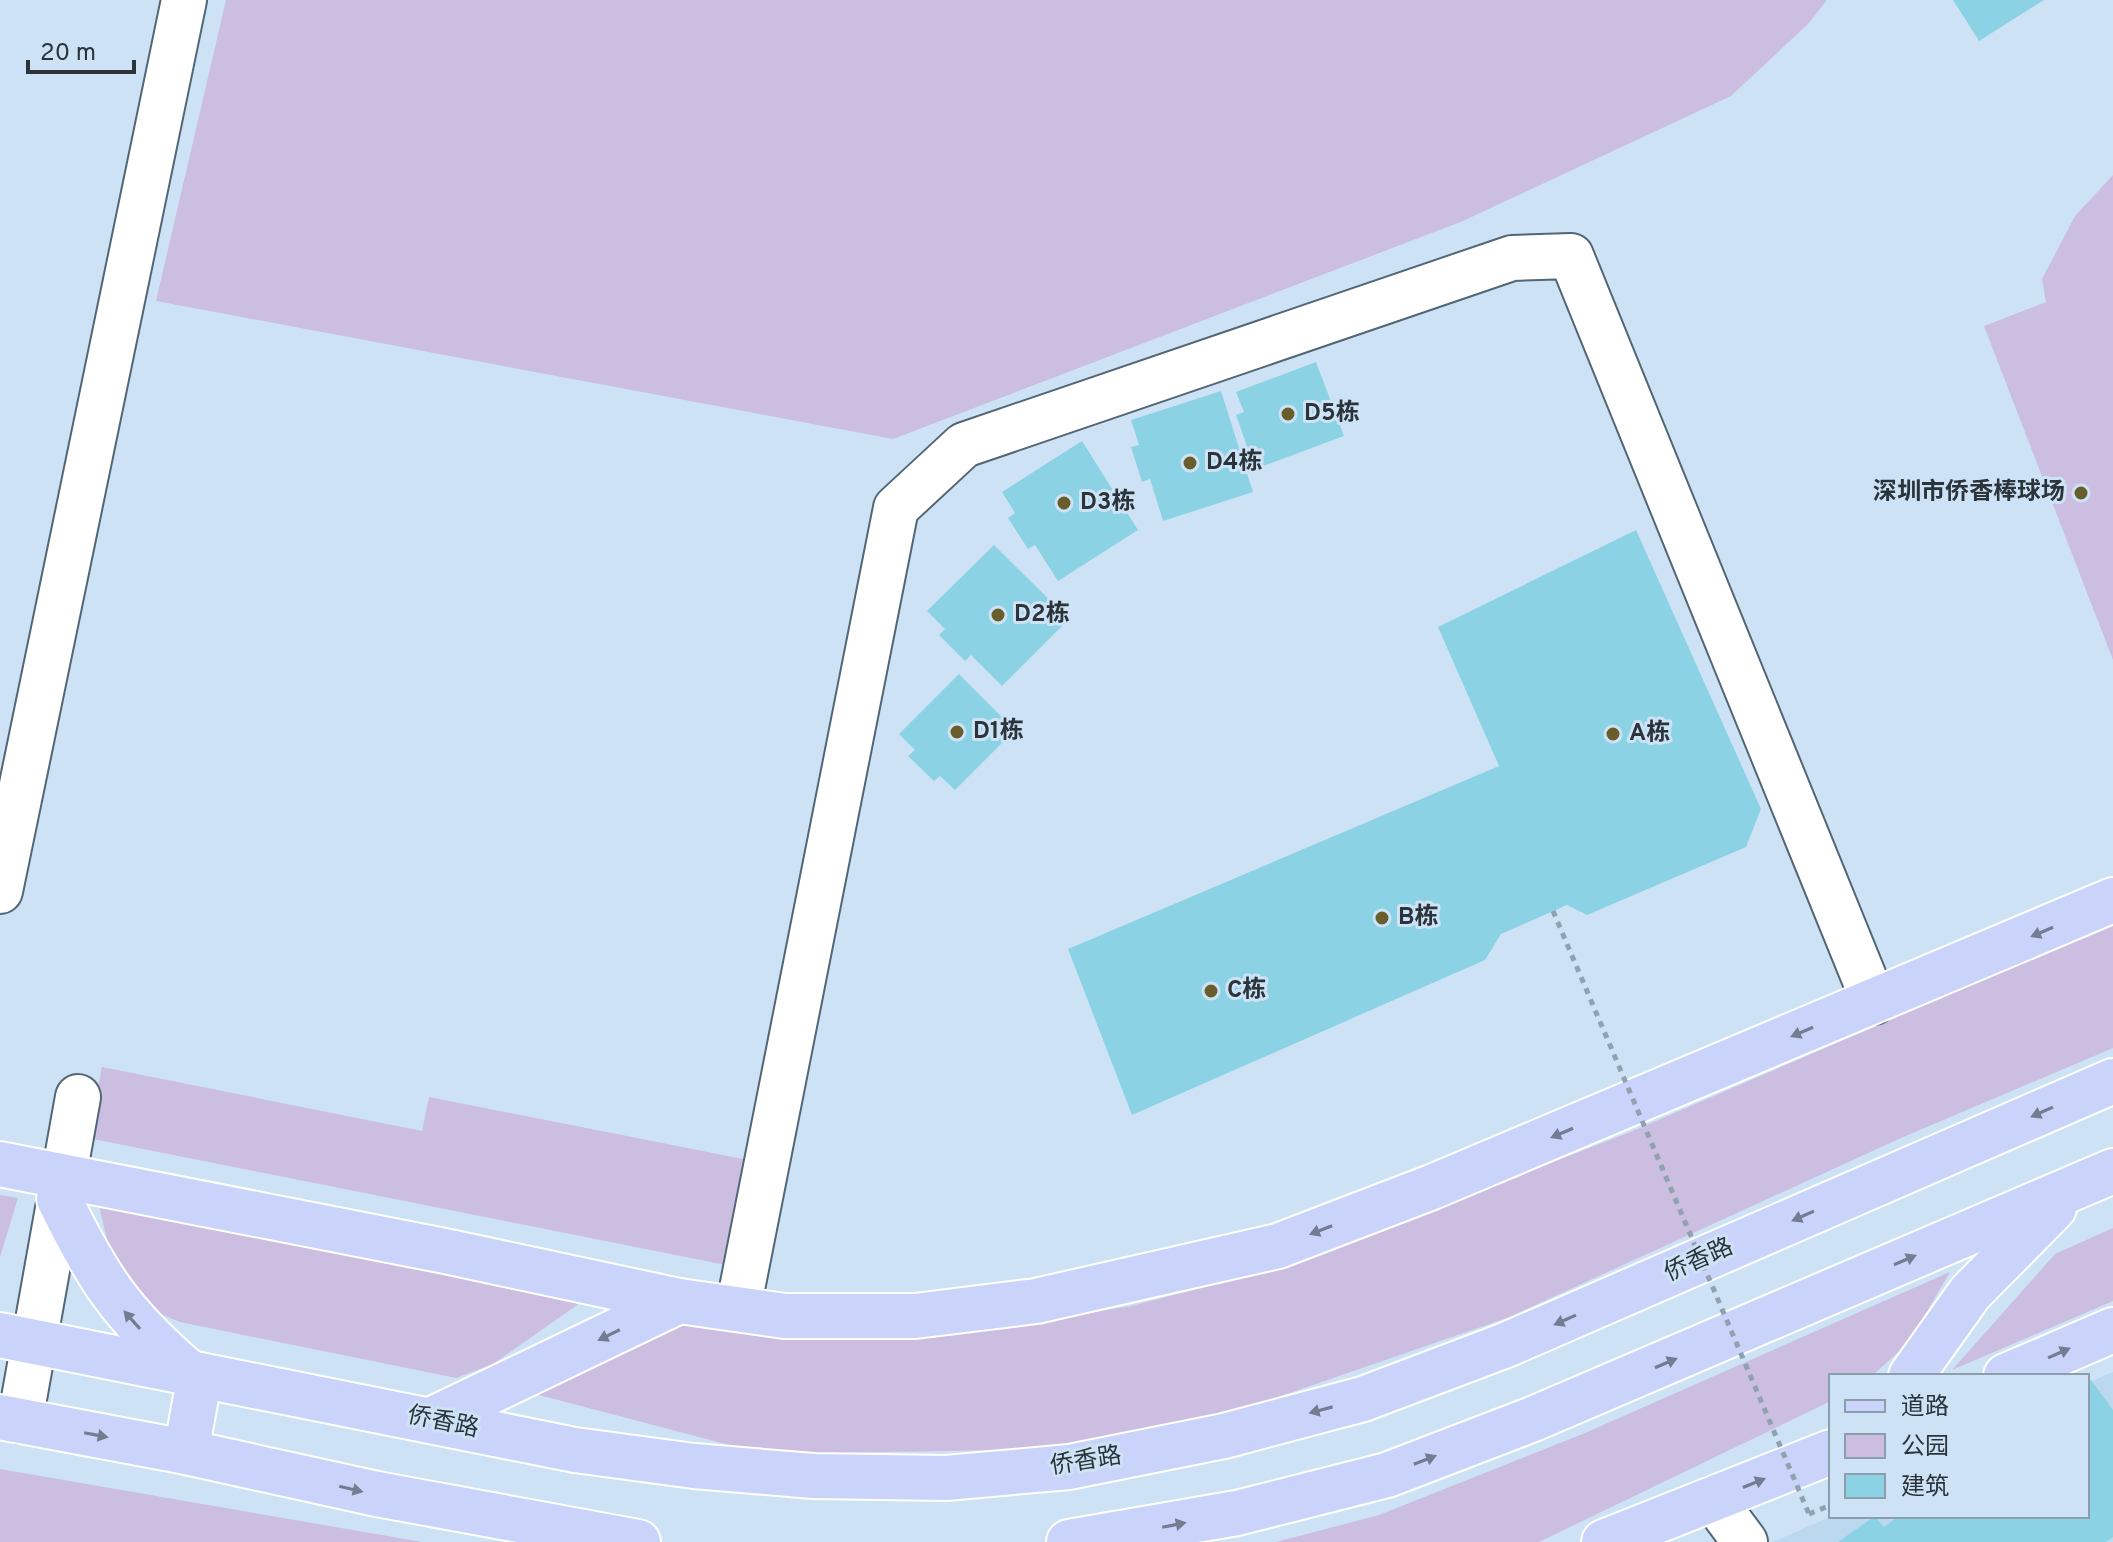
<svg xmlns="http://www.w3.org/2000/svg" width="2113" height="1542" viewBox="0 0 2113 1542" font-family="Overpass,'Noto Sans SC',sans-serif">
<style>
.built{fill:#bcd8ef}
.green{fill:#cbbee0}
.building{fill:#8bd3e4}
.lines{fill:none;stroke-linecap:round;stroke-linejoin:round}
.minor-casing{stroke:#536676;stroke-width:48}
.major-casing{stroke:#fff;stroke-width:48}
.path{stroke:#90a1af;stroke-width:5;stroke-dasharray:6 6;stroke-linecap:butt}
.minor{stroke:#fff;stroke-width:44}
.major{stroke:#cad4fb;stroke-width:44}
.path-bridge{stroke:#90a1af;stroke-width:5;stroke-dasharray:6 6;stroke-linecap:butt}
.oneway{fill:#737c91}
.poi-dot{fill:#695e2b;stroke:#cde3f5;stroke-width:3}
.labels{text-anchor:middle;dominant-baseline:central;stroke-width:6;stroke-linejoin:round;paint-order:stroke}
.poi-label{font-size:24px;font-weight:bold;fill:#2b343b;stroke:#cde3f5;text-anchor:start}
.street-label{font-size:24px;fill:#2b343b;stroke:#cde3f5}
</style>
<rect width="100%" height="100%" fill="#cde3f5"/>
<path class="built" d="M2113 1372V1542H1773L1832 1516H2087V1383Z"/>
<g class="green">
<path d="M226 0H1827L1808 24 1731 96 1463 221 893 439 156 301Z"/>
<path d="M2113 175V660L1984 326 2046 302 2042 279 2075 216Z"/>
<path d="M2113 924V1048L1901 1138 1507 1318 1258 1404 1181 1425 1090 1442 1002 1450 825 1453 737 1447 539 1395 537 1386 688 1315 1059 1318 1131 1306 1271 1270 1628 1133Z"/>
<path d="M102 1067 422 1131 429 1097 758 1162 736 1267 88 1138Z"/>
<path d="M0 1195 18 1198 0 1257Z"/>
<path d="M99 1206 587 1298 493 1364 456 1378 180 1322 150 1310 111 1256Z"/>
<path d="M2113 1228V1301L1952 1370 2055 1254Z"/>
<path d="M1950 1272 1909 1342 1872 1376H1831V1401L1539 1542H1276L1379 1515 1585 1433Z"/>
<path d="M0 1469 422 1542H0Z"/>
</g>
<g class="building">
<path d="M1953 0H2044L1979 41Z"/>
<path d="M1316 362 1344 436 1263 466 1256 447 1248 449 1236 415 1244 412 1236 392Z"/>
<path d="M1221 391 1253 492 1163 521 1150 479 1142 482 1131 447 1139 445 1131 420Z"/>
<path d="M1082 441 1138 530 1058 581 1035 545 1028 549 1008 518 1015 513 1002 492Z"/>
<path d="M1636 530 1761 809 1746 847 1587 915 1567 905 1501 934 1485 960 1132 1115 1068 949 1499 766 1438 627Z"/>
<path d="M994 545 1069 619 1002 686 971 655 965 661 939 635 945 629 927 611Z"/>
<path d="M959 674 1015 730 955 790 940 776 934 781 908 756 915 750 899 734Z"/>
<path d="M2091 1380 2113 1410V1537L2106 1542H1838L1875 1516 1884 1527 1899 1516H2087V1383Z"/>
</g>
<g class="lines">
<g class="minor-casing">
<g id="minor">
<path d="M0 891 184 0"/>
<path d="M738 1309 896 508 964 445 1512 258 1571 256 1874 1002"/>
<path d="M20 1421 78 1097"/>
<path d="M1713 1499 1745 1542"/>
</g>
</g>
<g class="major-casing">
<g id="major">
<path d="M0 1164 445 1251 679 1301 785 1316H915L1036 1301 1278 1246 1432 1187 2113 900"/>
<path d="M59 1199C97 1277 121 1314 187 1371"/>
<path d="M0 1335 575 1450 694 1466 813 1476 946 1478 1069 1467 1224 1436 1363 1399 1506 1345 2113 1081"/>
<path d="M1911 1376 1970 1293 2054 1208"/>
<path d="M2006 1376 2113 1330"/>
<path d="M0 1417 186 1452 377 1494 638 1542"/>
<path d="M431 1420 679 1301"/>
<path d="M186 1452 200 1375"/>
<path d="M1069 1542 1237 1513 1387 1475 1533 1419 2113 1171"/>
<path d="M1604 1542 1831 1452"/>
</g>
</g>
<path class="path" d="M1809 1514 1831 1505"/>
<use href="#minor" class="minor"/>
<use href="#major" class="major"/>
<path class="path-bridge" d="M1553 911 1809 1514"/>
</g>
<defs><path id="oneway-solid" d="M-6-.8H1V-3.2L6.5 0L1 3.2V.8H-6Z" transform="scale(2)"/></defs>
<g class="oneway">
<use href="#oneway-solid" transform="translate(2042 932) rotate(157)"/>
<use href="#oneway-solid" transform="translate(1802 1032) rotate(157)"/>
<use href="#oneway-solid" transform="translate(2042 1112) rotate(156)"/>
<use href="#oneway-solid" transform="translate(1562 1133) rotate(157)"/>
<use href="#oneway-solid" transform="translate(1803 1216) rotate(156)"/>
<use href="#oneway-solid" transform="translate(1321 1230) rotate(159)"/>
<use href="#oneway-solid" transform="translate(1905 1260) rotate(-23)"/>
<use href="#oneway-solid" transform="translate(132 1320) rotate(-132)"/>
<use href="#oneway-solid" transform="translate(1565 1320) rotate(156)"/>
<use href="#oneway-solid" transform="translate(609 1335) rotate(154)"/>
<use href="#oneway-solid" transform="translate(2059 1353) rotate(-24)"/>
<use href="#oneway-solid" transform="translate(1666 1363) rotate(-23)"/>
<use href="#oneway-solid" transform="translate(1321 1410) rotate(165)"/>
<use href="#oneway-solid" transform="translate(96 1435) rotate(11)"/>
<use href="#oneway-solid" transform="translate(1425 1460) rotate(-21)"/>
<use href="#oneway-solid" transform="translate(1754 1483) rotate(-22)"/>
<use href="#oneway-solid" transform="translate(351 1489) rotate(13)"/>
<use href="#oneway-solid" transform="translate(1174 1525) rotate(-11)"/>
</g>
<g class="poi-dot">
<circle cx="1288" cy="414" r="8"/>
<circle cx="1190" cy="463" r="8"/>
<circle cx="2081" cy="493" r="8"/>
<circle cx="1064" cy="503" r="8"/>
<circle cx="998" cy="615" r="8"/>
<circle cx="957" cy="732" r="8"/>
<circle cx="1613" cy="734" r="8"/>
<circle cx="1382" cy="918" r="8"/>
<circle cx="1211" cy="991" r="8"/>
</g>
<g class="labels">
<g class="poi-label">
<text x="1304" y="414">D5栋</text>
<text x="1206" y="463">D4栋</text>
<text x="2065" y="493" text-anchor="end">深圳市侨香棒球场</text>
<text x="1080" y="503">D3栋</text>
<text x="1014" y="615">D2栋</text>
<text x="973" y="732">D1栋</text>
<text x="1629" y="734">A栋</text>
<text x="1398" y="918">B栋</text>
<text x="1227" y="991">C栋</text>
</g>
<g class="street-label">
<text transform="translate(1699 1261) rotate(-24)">侨香路</text>
<text transform="translate(443 1423) rotate(12)">侨香路</text>
<text transform="translate(1086 1462) rotate(-9)">侨香路</text>
</g>
</g>
<rect x="1829" y="1374" width="260" height="144" fill="#cde3f5" stroke="#8c9dab" stroke-width="2"/>
<rect x="1845" y="1400" width="40" height="12" fill="#cad4fb" stroke="#8c9dab" stroke-width="2"/>
<text x="1901" y="1414" font-size="24" fill="#2b343b">道路</text>
<rect x="1845" y="1434" width="40" height="24" fill="#cbbee0" stroke="#8c9dab" stroke-width="2"/>
<text x="1901" y="1454" font-size="24" fill="#2b343b">公园</text>
<rect x="1845" y="1474" width="40" height="24" fill="#8bd3e4" stroke="#8c9dab" stroke-width="2"/>
<text x="1901" y="1494" font-size="24" fill="#2b343b">建筑</text>
<path d="M28 60v12h106v-12" fill="none" stroke="#2b343b" stroke-width="4"/>
<text x="40" y="60" font-size="24" fill="#2b343b" stroke="#cde3f5" stroke-width="6" paint-order="stroke">20 m</text>
</svg>
